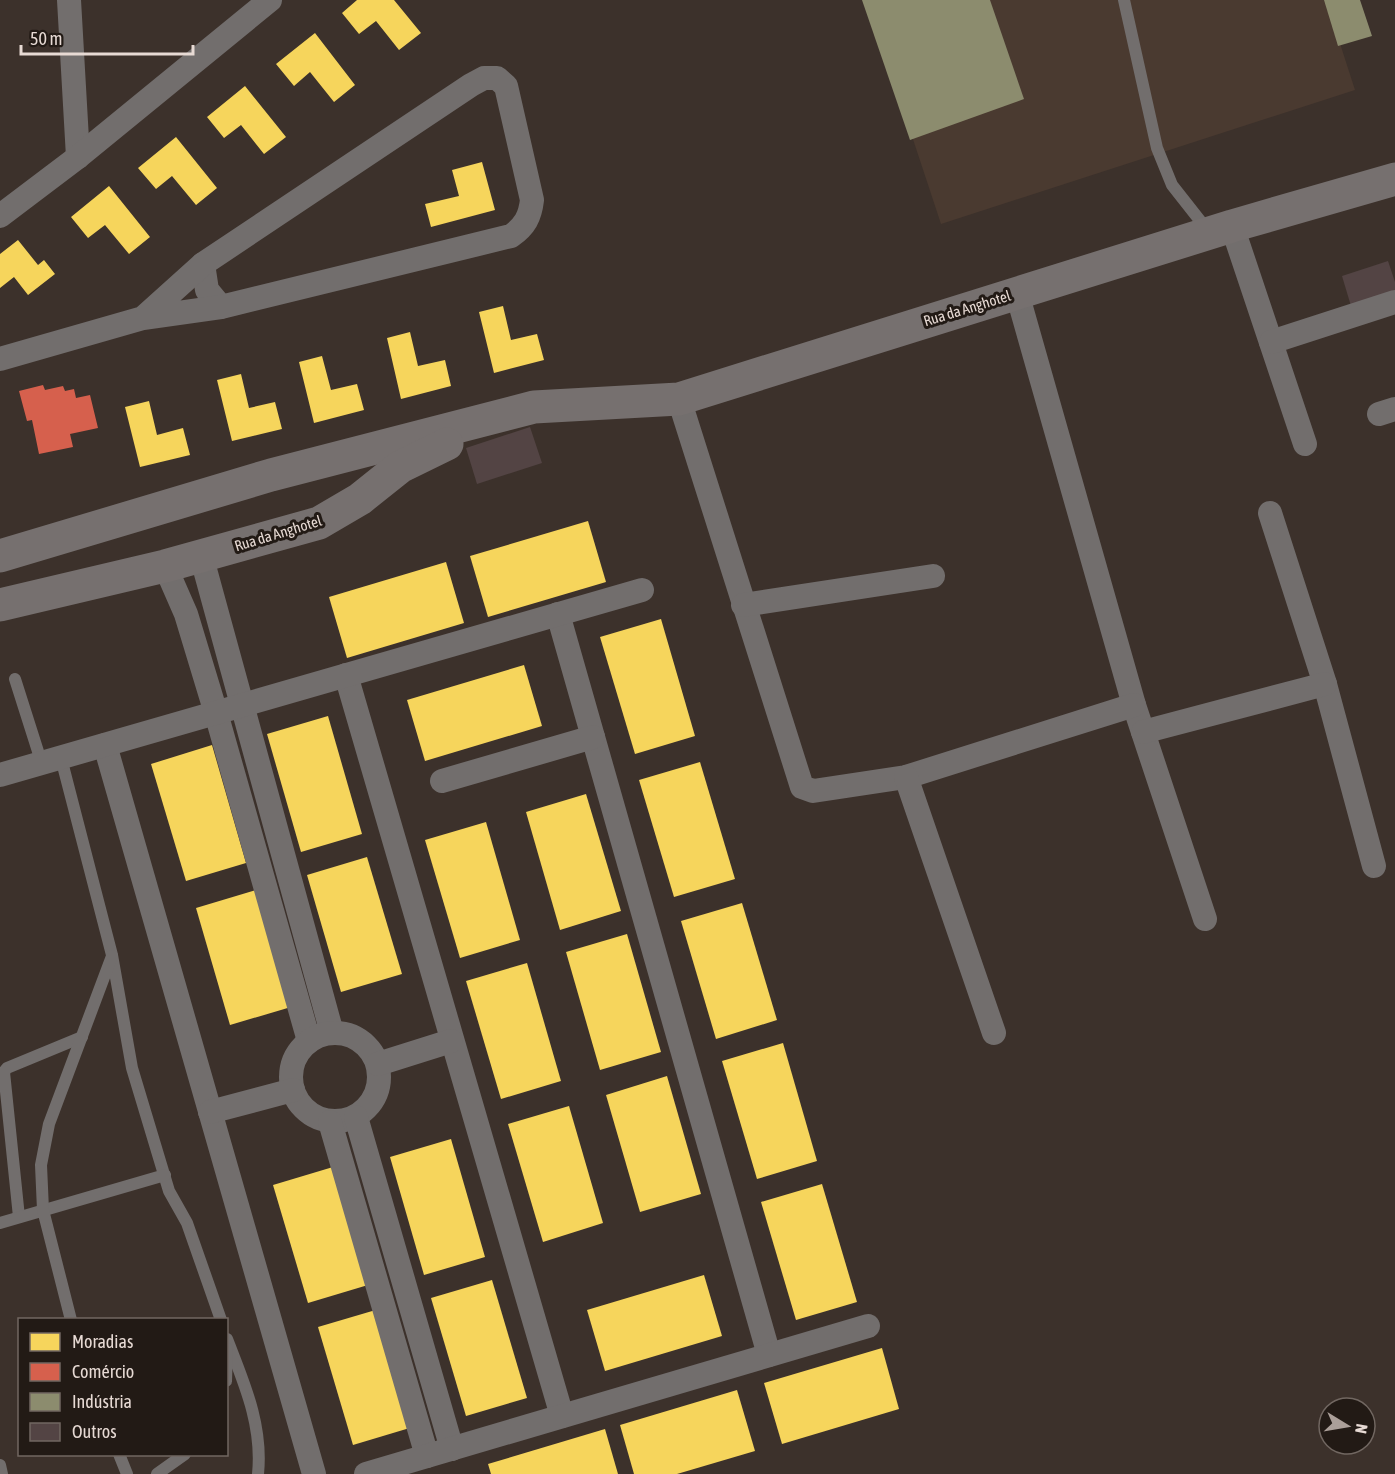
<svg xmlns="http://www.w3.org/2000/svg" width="1395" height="1474" viewBox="0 0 1395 1474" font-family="'Asap Condensed',sans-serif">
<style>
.industrial{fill:#4a3a30}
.homes{fill:#f6d55c}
.shops{fill:#d6604d}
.industry{fill:#8c8c6e}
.building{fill:#534444}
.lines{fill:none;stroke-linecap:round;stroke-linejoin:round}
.lane{stroke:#726e6d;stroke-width:12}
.street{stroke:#726e6d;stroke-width:24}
.secondary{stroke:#76706f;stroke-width:33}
.labels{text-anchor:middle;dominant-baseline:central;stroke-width:6;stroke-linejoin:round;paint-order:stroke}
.street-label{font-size:15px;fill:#e7dad4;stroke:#221a15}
</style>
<rect width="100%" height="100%" fill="#3c312b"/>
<path class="industrial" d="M867 0H1326L1355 90 941 224Z"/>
<g class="homes">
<path d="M357 0H394L421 33 399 50 376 21 359 34 342 13Z"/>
<path d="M315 33 355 85 334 102 310 72 294 86 276 64Z"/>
<path d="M245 86 286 137 264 154 241 125 224 138 207 117Z"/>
<path d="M176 137 217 188 196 205 172 176 156 189 138 168Z"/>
<path d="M482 162 495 210 431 227 425 204 459 196 452 170Z"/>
<path d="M109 186 150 237 129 254 105 225 88 238 71 217Z"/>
<path d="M18 240 38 265 44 260 55 274 28 295 14 277 0 288V254Z"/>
<path d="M503 306 511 340 537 334 544 360 494 373 479 312Z"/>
<path d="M410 332 418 366 445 360 451 386 401 399 387 338Z"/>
<path d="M322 356 331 390 357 384 364 410 314 423 299 362Z"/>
<path d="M241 374 249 408 275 402 282 429 232 441 217 380Z"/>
<path d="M149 401 157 435 183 428 190 455 140 467 125 407Z"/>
<path d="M588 521 606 582 488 617 470 556Z"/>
<path d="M446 562 464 623 347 658 329 597Z"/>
<path d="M661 619 695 736 635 754 600 637Z"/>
<path d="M524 665 542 726 425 761 407 700Z"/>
<path d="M328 716 362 834 301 852 267 734Z"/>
<path d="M212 745 246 863 186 881 151 764Z"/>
<path d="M700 762 735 879 674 897 639 780Z"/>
<path d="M586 794 621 911 560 930 526 812Z"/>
<path d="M486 822 520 940 460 958 425 840Z"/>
<path d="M367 857 402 974 341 992 307 875Z"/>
<path d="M256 890 291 1007 230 1025 196 908Z"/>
<path d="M742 903 777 1020 716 1039 681 921Z"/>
<path d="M627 934 661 1052 600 1070 566 952Z"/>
<path d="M527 963 561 1081 501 1099 466 981Z"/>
<path d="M783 1043 817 1161 757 1179 722 1061Z"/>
<path d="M667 1076 701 1194 640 1212 606 1095Z"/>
<path d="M569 1106 603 1223 543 1242 508 1124Z"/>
<path d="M451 1139 485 1257 424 1275 390 1157Z"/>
<path d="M333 1167 368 1285 308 1303 273 1185Z"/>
<path d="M822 1184 857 1302 796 1320 761 1202Z"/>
<path d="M704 1275 722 1336 605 1371 587 1310Z"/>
<path d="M492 1280 527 1398 466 1416 431 1298Z"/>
<path d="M379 1309 413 1427 353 1445 318 1327Z"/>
<path d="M882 1348 899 1409 782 1444 764 1383Z"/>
<path d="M737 1390 755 1451 677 1474H634L620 1425Z"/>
<path d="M605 1429 618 1474H491L488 1464Z"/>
</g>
<path class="shops" d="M43 385 45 390 63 386 65 391 74 389 76 398 90 395 98 428 70 434 73 447 39 454 32 420 27 421 19 391Z"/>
<g class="industry">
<path d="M862 0H990L1024 99 910 140Z"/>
<path d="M1324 0H1360L1372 36 1338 46Z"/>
</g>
<g class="building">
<path d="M1388 261 1395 282V293L1351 306 1342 276Z"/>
<path d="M530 427 542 463 477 484 466 448Z"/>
</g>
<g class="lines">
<g class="lane">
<path d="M1124 0 1157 148 1172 185 1209 232"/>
<path d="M15 679 42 764"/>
<path d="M61 758 112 955 132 1068 169 1191 187 1223 221 1320"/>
<path d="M19 1217 4 1072 7 1068 82 1037"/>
<path d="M0 1223 165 1175"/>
<path d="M71 1320 43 1210 41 1165 49 1124 112 956"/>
<path d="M227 1339C244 1383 263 1425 258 1474"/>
<path d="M226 1381 227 1349"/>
<path d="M119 1454 127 1474"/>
<path d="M0 1465 2 1474"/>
<path d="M157 1474 185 1454"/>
</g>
<g class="street">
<path d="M69 0 78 157"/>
<path d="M0 216 78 157 270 0"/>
<path d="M1232 226 1305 444"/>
<path d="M203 264 207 290 221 307"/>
<path d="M1017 293 1134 705 1205 919"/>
<path d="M1271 342 1395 302"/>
<path d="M0 359 143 318 221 307 511 236C525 226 530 217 532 200L506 86 497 78H484L471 85 203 264 143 318"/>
<path d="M679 399 802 787 813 791 906 777 1134 705"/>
<path d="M1379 414 1395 409"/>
<path d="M1270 513 1325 684 1374 866"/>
<path d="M201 555 332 1033"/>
<path d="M165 566 186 614 216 713 309 1041"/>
<path d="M743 605 933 576"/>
<path d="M558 614 769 1355"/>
<path d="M346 675 562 1416"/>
<path d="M1143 732 1325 684"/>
<path d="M105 745 314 1474"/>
<path d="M0 775 642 590"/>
<path d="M906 777 994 1033"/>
<path d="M442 781 593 737"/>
<circle cx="335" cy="1077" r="44"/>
<path d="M378 1064 451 1041"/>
<path d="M210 1112 293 1090"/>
<path d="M356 1117 452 1449"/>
<path d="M330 1122 427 1456"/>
<path d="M366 1474 868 1326"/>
</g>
<g class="secondary">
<path d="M0 556 271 475 534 407 679 399 1232 226 1395 179"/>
<path d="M0 605 165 566 319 523 360 499 400 467 447 444"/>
</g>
</g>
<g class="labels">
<g class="street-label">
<text transform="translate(967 308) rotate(-17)">Rua da Anghotel</text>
<text transform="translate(278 533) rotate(-17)">Rua da Anghotel</text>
</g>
</g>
<rect x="18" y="1318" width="210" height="138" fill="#221a15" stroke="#716761" stroke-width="1.5"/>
<rect x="30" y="1333" width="30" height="18" fill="#f6d55c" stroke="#716761" stroke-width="1.5"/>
<text x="72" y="1348" font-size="18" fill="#e7dad4">Moradias</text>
<rect x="30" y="1363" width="30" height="18" fill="#d6604d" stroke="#716761" stroke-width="1.5"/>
<text x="72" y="1378" font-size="18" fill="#e7dad4">Comércio</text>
<rect x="30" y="1393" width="30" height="18" fill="#8c8c6e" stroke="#716761" stroke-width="1.5"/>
<text x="72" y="1408" font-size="18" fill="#e7dad4">Indústria</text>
<rect x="30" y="1423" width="30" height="18" fill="#534444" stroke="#716761" stroke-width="1.5"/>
<text x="72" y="1438" font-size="18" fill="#e7dad4">Outros</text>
<g transform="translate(1347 1426) rotate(101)"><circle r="28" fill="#221a15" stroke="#716761" stroke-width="1.5"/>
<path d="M0-4.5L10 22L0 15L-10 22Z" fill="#ab9f99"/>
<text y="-9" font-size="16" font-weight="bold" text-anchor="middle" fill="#e7dad4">N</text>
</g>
<path d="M21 45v9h172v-9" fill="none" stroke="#e7dad4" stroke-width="3"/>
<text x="30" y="45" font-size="18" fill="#e7dad4" stroke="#221a15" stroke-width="4.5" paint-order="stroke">50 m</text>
</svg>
